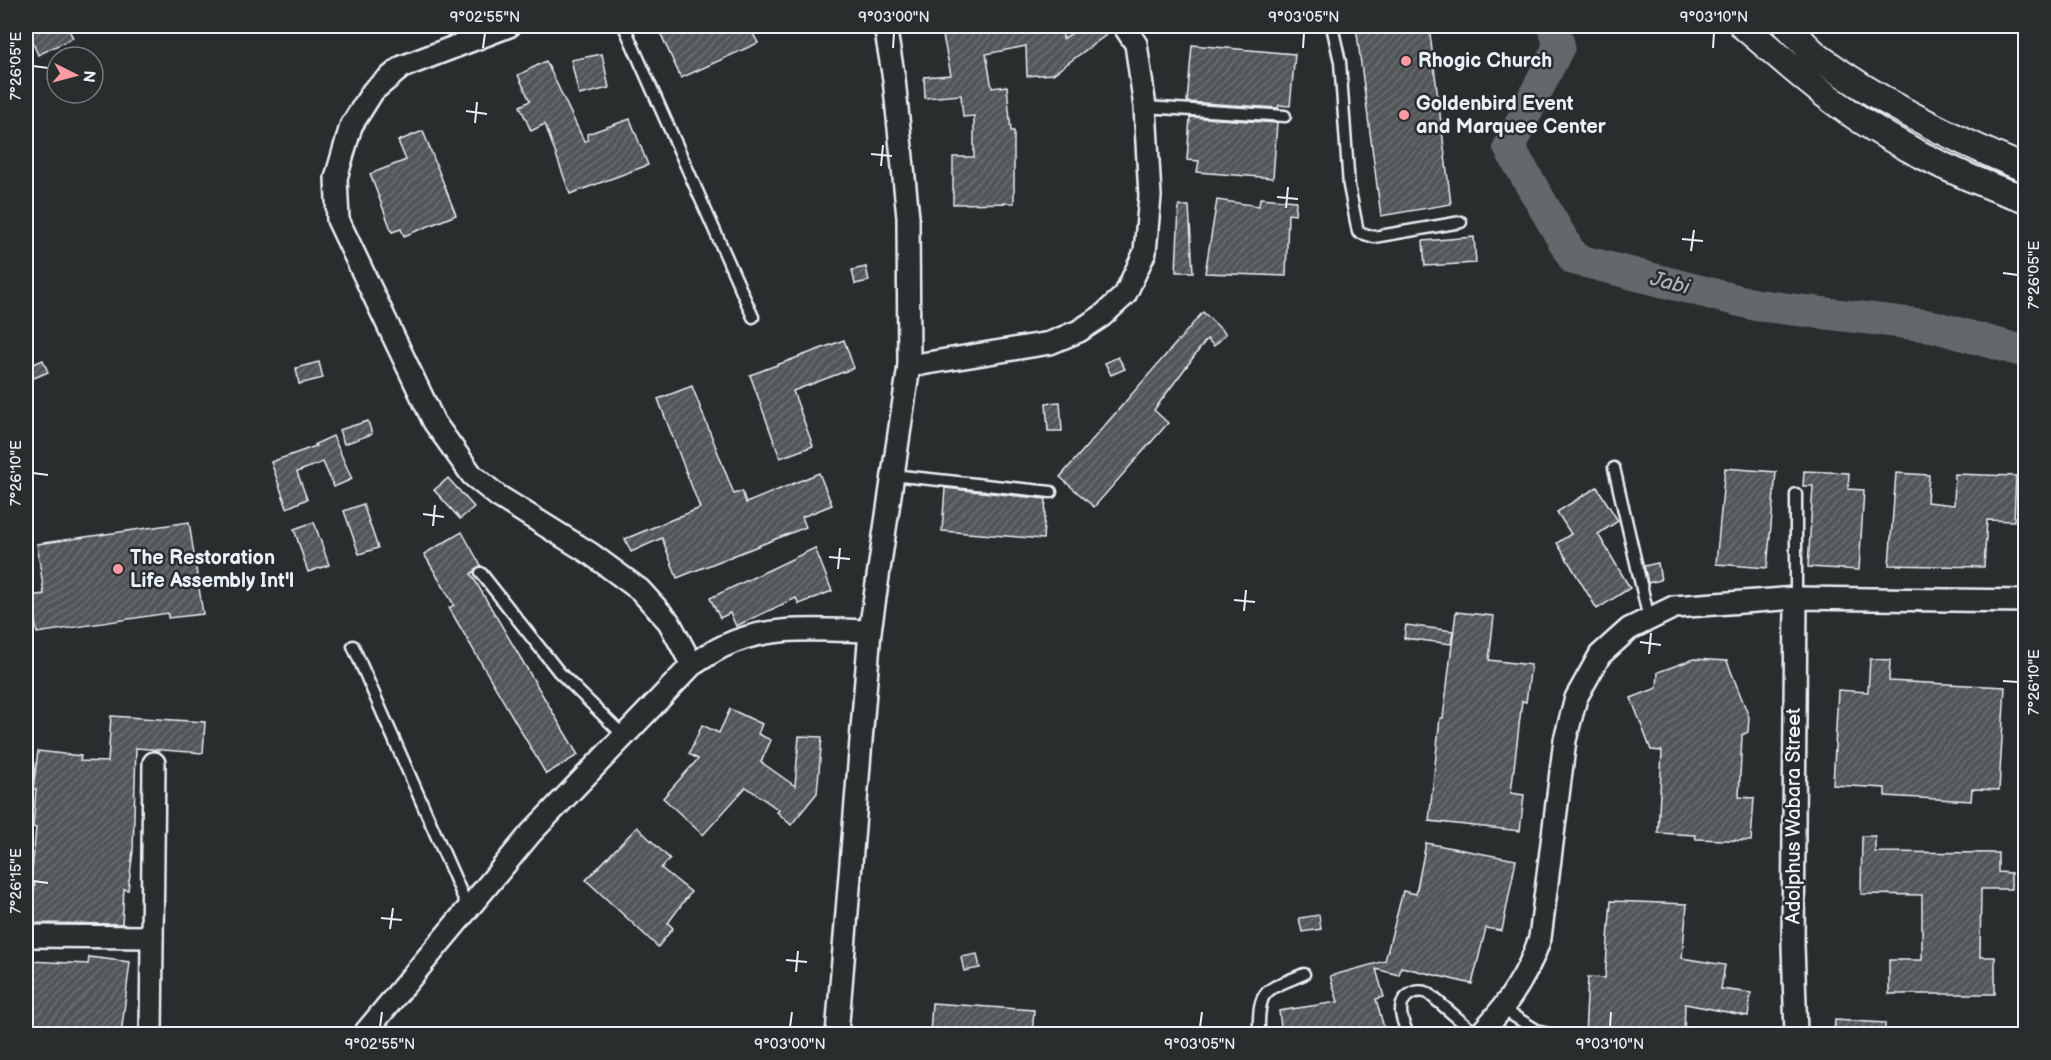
<svg xmlns="http://www.w3.org/2000/svg" width="2051" height="1060" viewBox="0 0 2051 1060" font-family="'Balsamiq Sans',sans-serif">
<style>
.lines{fill:none;stroke-linecap:round;stroke-linejoin:round}
.river{stroke:#63686b;stroke-width:32}
.building{fill:url(#building-hatch);stroke:#e8f1f8;stroke-width:1.5}
.service-casing{stroke:#e8f1f8;stroke-width:15}
.minor-casing{stroke:#e8f1f8;stroke-width:26}
.tertiary-casing{stroke:#e8f1f8;stroke-width:30}
.service{stroke:#2a2d2e;stroke-width:10}
.minor{stroke:#2a2d2e;stroke-width:21}
.tertiary{stroke:#2a2d2e;stroke-width:26}
.ticks{fill:none;stroke:#e8f1f8;stroke-width:2}
.poi-dot{fill:#ff9aa2;stroke:#2a2d2e;stroke-width:2}
.labels{text-anchor:middle;dominant-baseline:central;stroke-width:5;stroke-linejoin:round;paint-order:stroke}
.poi-label{font-size:20px;font-weight:bold;fill:#e8f1f8;stroke:#2a2d2e;text-anchor:start}
.street-label{font-size:20px;fill:#e8f1f8;stroke:#2a2d2e}
.water-label{font-size:21px;font-style:italic;fill:#acb3b9;stroke:#2a2d2e}
.neatline{fill:none;stroke:#e8f1f8;stroke-width:2}
.ticks-label{font-size:15px;text-anchor:middle;fill:#e8f1f8}
</style>
<defs>
<pattern id="building-hatch" width="6" height="6" patternUnits="userSpaceOnUse" patternTransform="scale(1.5)"><rect width="6" height="6" fill="#535759"/><path d="M-1 1l2-2M0 6l6-6M5 7l2-2" fill="none" stroke="#6c7072"/></pattern>
</defs>
<rect width="100%" height="100%" fill="#2a2d2e"/>
<filter id="ink" filterUnits="userSpaceOnUse"><feTurbulence type="fractalNoise" baseFrequency=".0167" numOctaves="2"/><feDisplacementMap in="SourceGraphic" scale="12" xChannelSelector="R" yChannelSelector="G"/><feConvolveMatrix kernelMatrix="1 2 1 2 8 2 1 2 1" color-interpolation-filters="sRGB"/></filter>
<g filter="url(#ink)">
<g class="lines">
<path class="river" d="M1554 26 1559 46 1509 147 1574 259 1756 305 1932 326 2026 352"/>
</g>
<g class="building">
<path d="M26 26H67L73 38 38 55Z"/>
<path d="M667 26H749L758 43 681 78 659 30Z"/>
<path d="M941 26H1003V29L1063 27V39L1082 26H1099L1106 35 1053 74 1027 76 1026 46 986 54 992 88 1007 86 1011 131H1014V203L953 204V157H974V116L963 117 961 95 925 98 924 77 951 75Z"/>
<path d="M1356 26H1429L1451 204 1381 216Z"/>
<path d="M1192 45 1295 54 1290 106 1279 105 1278 108 1187 102Z"/>
<path d="M602 54 609 88 579 95 571 60Z"/>
<path d="M546 61 584 141 588 140 587 134 630 119 648 165 570 194 545 124 531 131 520 106 530 101 518 75Z"/>
<path d="M1190 117 1277 123 1273 178 1197 172 1199 161 1187 160Z"/>
<path d="M423 131 456 215 404 236 401 229 392 232 370 174 406 160 398 141Z"/>
<path d="M1260 198 1296 201 1295 215 1288 214 1286 276 1205 273 1217 200 1259 206Z"/>
<path d="M1179 206H1189L1193 272H1176Z"/>
<path d="M1474 237 1476 263 1425 266 1423 241Z"/>
<path d="M866 267 869 281 855 284 852 270Z"/>
<path d="M1203 312 1226 334 1214 346 1207 339 1154 410 1168 423 1094 507 1060 477Z"/>
<path d="M844 340 854 368 793 391 813 446 780 458 750 375Z"/>
<path d="M1118 357 1125 369 1111 375 1105 363Z"/>
<path d="M43 360 48 372 34 378 29 366Z"/>
<path d="M319 362 323 378 299 384 296 368Z"/>
<path d="M692 386 734 494 742 491 746 503 819 473 832 505 802 517 806 527 677 578 662 538 631 552 625 539 700 508 658 399Z"/>
<path d="M1060 402 1062 431H1048L1046 403Z"/>
<path d="M368 421 372 434 344 444 339 430Z"/>
<path d="M333 436 352 479 334 487 323 462 297 472 307 499 287 508 271 462 316 446 315 444Z"/>
<path d="M1725 468 1776 472 1767 568 1716 564Z"/>
<path d="M1804 471 1849 473 1848 489 1864 490 1859 570 1808 567 1813 486H1803Z"/>
<path d="M1896 473 1929 475 1927 502 1954 505 1955 474 2016 476 2014 521 1987 520 1984 567 1889 565Z"/>
<path d="M448 478 474 507 460 519 434 490Z"/>
<path d="M1597 487 1618 521 1598 534 1630 588 1597 609 1557 543 1571 534 1557 512Z"/>
<path d="M945 488 1046 499 1043 539 942 531Z"/>
<path d="M363 504 378 548 359 554 344 511Z"/>
<path d="M189 522 203 614 168 618V613L37 633 31 596 44 594 37 544Z"/>
<path d="M314 522 329 565 308 572 294 529Z"/>
<path d="M462 532 481 566 471 574 578 755 546 774 449 608 454 605 424 554Z"/>
<path d="M815 548 832 591 799 604 796 598 736 626 730 613 720 618 710 598Z"/>
<path d="M1658 563 1661 580 1648 583 1644 566Z"/>
<path d="M1456 612 1494 616 1489 660 1531 665 1526 702 1522 701 1511 793 1524 795 1520 831 1429 821 1440 718H1443Z"/>
<path d="M1406 625 1453 631 1451 644 1404 638Z"/>
<path d="M1694 659 1727 661 1749 717 1748 732 1742 735 1739 797 1754 798 1751 841 1696 839 1695 835 1658 833 1662 751 1651 750 1631 698 1657 688 1658 672Z"/>
<path d="M1870 659 1890 660 1889 681 2005 687 1999 790 1972 789 1971 801 1885 796V788L1833 785 1838 690 1868 692Z"/>
<path d="M730 709 762 724 758 734 771 740 761 762 795 786 799 736 822 737 817 793 791 825 777 812 779 810 746 787 703 835 663 798 698 759 689 754 702 725 719 733Z"/>
<path d="M111 716 205 722 203 753 136 748 133 851 128 890 124 889 122 924 29 923 35 883 31 882 36 828 33 827 36 789H33L38 751 81 756 80 761 108 762Z"/>
<path d="M637 827 670 859 661 868 691 892 668 923 673 928 658 947 586 880Z"/>
<path d="M1862 836H1875V852L1998 853V872L2011 873V889H1981L1980 957H1995V994H1889V960H1922V895L1861 894Z"/>
<path d="M1426 843 1516 860 1502 931 1486 928 1472 984 1401 967 1399 975 1376 969 1384 997 1376 999 1386 1035H1282L1279 1011 1338 1002 1330 976 1385 961 1403 891 1416 894Z"/>
<path d="M1611 901 1687 904 1682 958 1725 965 1721 989 1751 993 1748 1016 1685 1004 1684 1035H1585L1588 977 1605 978Z"/>
<path d="M1319 915 1321 929 1302 932 1299 918Z"/>
<path d="M977 954 980 968 964 971 961 957Z"/>
<path d="M89 957 130 962 121 1035H29L30 961 88 964Z"/>
<path d="M932 1003 1034 1010 1032 1035H930Z"/>
<path d="M1835 1020 1885 1023V1035H1834Z"/>
</g>
<g class="lines">
<g class="service-casing">
<g id="service">
<path d="M624 26 753 317"/>
<path d="M1332 26 1340 62 1349 186 1358 232 1374 237 1461 222"/>
<path d="M1145 107 1285 116"/>
<path d="M1614 468 1649 619"/>
<path d="M892 475 1051 492"/>
<path d="M481 573 559 672 624 736"/>
<path d="M1796 598V494"/>
<path d="M353 646 468 908"/>
<path d="M1502 1009 1540 1032 1550 1034"/>
<path d="M1259 1034C1258 988 1264 991 1304 974"/>
<path d="M1408 1034C1405 1027 1401 1019 1401 1011 1401 996 1415 988 1428 993L1476 1034"/>
</g>
</g>
<g class="minor-casing">
<g id="minor">
<path d="M509 26 402 67 373 91 351 126 336 178 338 220 434 422 472 475 498 496 591 554 640 590 669 622 692 665"/>
<path d="M909 366 1050 343 1079 331 1102 316 1125 295 1145 252 1150 196 1145 107 1136 44 1124 26"/>
<path d="M1796 598 1793 945 1796 1034"/>
<path d="M26 936 152 937"/>
<path d="M151 1034 154 763"/>
<path d="M364 1034 531 833 692 665C702 659 713 651 724 646 769 624 821 630 870 631"/>
<path d="M837 1034 870 631 909 366 908 217 894 79 885 26"/>
<path d="M1480 1034C1507 1006 1528 975 1540 938L1565 740 1576 698 1600 655 1629 629 1674 607 1796 598 2026 601"/>
</g>
</g>
<g class="tertiary-casing">
<g id="tertiary">
<path d="M1743 26C1766 45 1789 66 1813 85 1874 135 1951 174 2026 199"/>
<path d="M1787 26C1798 36 1808 49 1820 58 1882 104 1954 139 2026 169"/>
</g>
</g>
<use href="#service" class="service"/>
<use href="#minor" class="minor"/>
<use href="#tertiary" class="tertiary"/>
</g>
</g>
<path class="ticks" d="M483 48 485 33M893 48 894 33M1303 48 1304 33M1713 48 1714 33M33 66 48 68M466 111 487 114M475 123 477 102M871 154 892 156M881 166 883 145M1277 197 1298 199M1286 208 1288 187M1682 239 1703 241M1691 251 1694 230M2003 273 2018 275M33 473 48 475M423 514 444 517M433 526 435 505M829 557 850 559M838 569 840 548M1234 600 1255 602M1244 611 1246 590M1640 642 1661 645M1649 654 1651 633M2003 681 2018 682M33 881 48 883M381 918 402 920M390 929 393 908M786 960 807 962M796 972 798 951M380 1027 382 1012M790 1027 792 1012M1200 1027 1202 1012M1610 1027 1611 1012"/>
<g class="poi-dot">
<circle cx="1406" cy="61" r="6"/>
<circle cx="1404" cy="115" r="6"/>
<circle cx="118" cy="569" r="6"/>
</g>
<g class="labels">
<g class="poi-label">
<text x="1418" y="61">Rhogic Church</text>
<text x="1416" y="104">Goldenbird Event<tspan x="1416" dy="23">and Marquee Center</tspan></text>
<text x="130" y="558">The Restoration<tspan x="130" dy="23">Life Assembly Int'l</tspan></text>
</g>
<g class="street-label">
<text transform="translate(1794 816) rotate(-90)">Adolphus Wabara Street</text>
</g>
<g class="water-label">
<text transform="translate(1670 283) rotate(14)">Jabi</text>
</g>
</g>
<rect width="2051" height="1060" fill="none" stroke="#2a2d2e" stroke-width="66"/>
<g transform="translate(75 75) rotate(96)"><circle r="28" fill="#2a2d2e" stroke="#767b7f" stroke-width="1.5"/>
<path d="M0-4.5L10 22L0 15L-10 22Z" fill="#ff9aa2"/>
<text y="-9" font-size="16" font-weight="bold" text-anchor="middle" fill="#e8f1f8">N</text>
</g>
<rect x="33" y="33" width="1985" height="994" class="neatline"/>
<g class="ticks-label">
<text x="485" y="22">9°02'55"N</text>
<text x="894" y="22">9°03'00"N</text>
<text x="1304" y="22">9°03'05"N</text>
<text x="1714" y="22">9°03'10"N</text>
<text transform="translate(16 66) rotate(-90)" y="5">7°26'05"E</text>
<text transform="translate(2034 275) rotate(-90)" y="5">7°26'05"E</text>
<text transform="translate(16 473) rotate(-90)" y="5">7°26'10"E</text>
<text transform="translate(2034 682) rotate(-90)" y="5">7°26'10"E</text>
<text transform="translate(16 881) rotate(-90)" y="5">7°26'15"E</text>
<text x="380" y="1049">9°02'55"N</text>
<text x="790" y="1049">9°03'00"N</text>
<text x="1200" y="1049">9°03'05"N</text>
<text x="1610" y="1049">9°03'10"N</text>
</g>
</svg>
